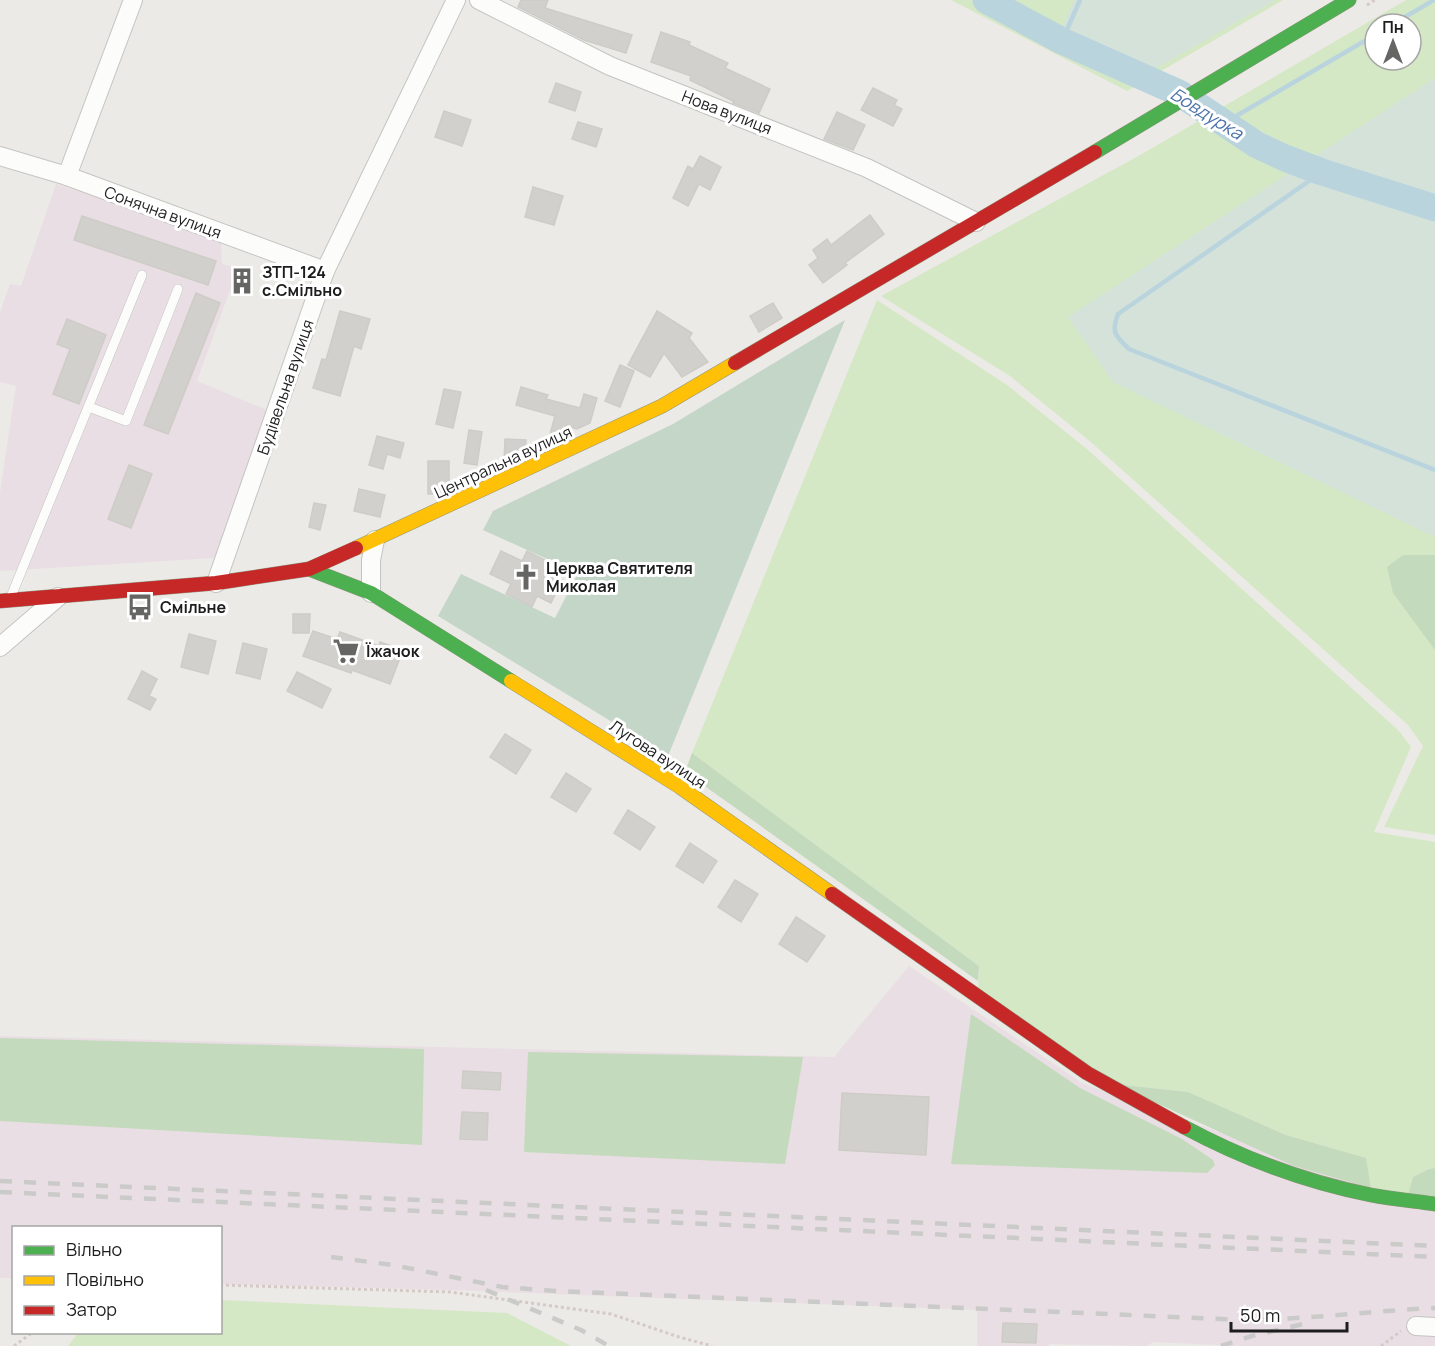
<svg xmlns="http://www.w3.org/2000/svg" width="1435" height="1346" viewBox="0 0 1435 1346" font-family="Manrope,sans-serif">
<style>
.industrial{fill:#e9dee4}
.grass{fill:#d5e8c5;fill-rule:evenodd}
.forest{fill:#c4dabc}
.wetland{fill:#d4e2da}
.cemetery{fill:#c4d6c7}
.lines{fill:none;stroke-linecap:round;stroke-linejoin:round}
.stream{stroke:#bad4de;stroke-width:4.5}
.river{stroke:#bad4de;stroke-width:27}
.building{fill:#d2d0cd;stroke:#ceccc7;stroke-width:1.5}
.lane-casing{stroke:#c4c4c2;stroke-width:10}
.street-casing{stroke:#c4c4c2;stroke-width:20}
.fast-casing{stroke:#91947f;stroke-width:15}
.slow-casing{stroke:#91947f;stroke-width:15}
.jam-casing{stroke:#91947f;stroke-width:15}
.path{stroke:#d5c9c6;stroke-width:3;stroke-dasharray:3 3;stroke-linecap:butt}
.lane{stroke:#fcfcfb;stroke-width:9}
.street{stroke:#fcfcfb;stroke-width:18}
.fast{stroke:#4caf50;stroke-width:14}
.slow{stroke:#ffc107;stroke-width:14}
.jam{stroke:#c62828;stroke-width:14}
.rail{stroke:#cacac9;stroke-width:4.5;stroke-dasharray:12 12;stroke-linecap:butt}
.labels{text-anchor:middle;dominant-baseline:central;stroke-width:6;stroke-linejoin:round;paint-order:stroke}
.street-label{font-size:16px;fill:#1d1d1d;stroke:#fff}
.poi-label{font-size:16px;font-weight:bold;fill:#1d1d1d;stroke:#fff;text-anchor:start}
.water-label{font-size:18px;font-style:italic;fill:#4d73aa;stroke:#fff}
</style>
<rect width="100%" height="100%" fill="#ebeae6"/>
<g class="industrial">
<path d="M56 184 221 238 222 264 238 268 197 381 267 410 215 558 0 571V493L16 386 0 382V312L10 284 21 286Z"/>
<path d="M909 966 1082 1083 1435 1210V1346H1240L1153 1342 1147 1346 1049 1344V1346H977V1310L451 1290 221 1284 220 1228H14L13 1278H0V1036L834 1057Z"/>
</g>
<g class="grass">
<path d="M951 0H1283L1127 91Z"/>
<path d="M1406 0H1435V835L1384 827 1423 746 1408 725 1092 443 1010 376 881 296 1142 154ZM1375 24H1411V60H1375Z"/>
<path d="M877 300 1007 385 1087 449 1399 731 1411 747 1374 832 1435 842V1168L1429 1169 1408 1195 1371 1188 1365 1158 1286 1135 1188 1092 1115 1084 978 990 979 966 692 753Z"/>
<path d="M221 1300 507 1313 571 1346H68L78 1333 220 1332Z"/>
</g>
<g class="forest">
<path d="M1403 555H1435V650L1393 593 1387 567Z"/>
<path d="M692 753 979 966 978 981 685 772Z"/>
<path d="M971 1014 1080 1088 1182 1139 1213 1160 1215 1165 1207 1173 951 1164Z"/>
<path d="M0 1038 424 1049 422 1145 0 1121Z"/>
<path d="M528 1052 803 1057 785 1164 524 1152Z"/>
<path d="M1115 1084 1188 1092 1286 1135 1366 1158 1371 1188 1294 1166Z"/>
<path d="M1435 1168V1198L1408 1195 1413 1177 1429 1169Z"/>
</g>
<g class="wetland">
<path d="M1074 0H1275L1132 82 1056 42Z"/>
<path d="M1435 78V537L1113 382 1068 317Z"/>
</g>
<path class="cemetery" d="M845 320 668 756 438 616 461 574 555 618 578 573 483 530 493 511 673 424Z"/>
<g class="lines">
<g class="stream">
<path d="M1393 24 1434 0"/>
<path d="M1062 41 1080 0"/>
<path d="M1224 123 1375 35"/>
<path d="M1322 172 1118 314C1111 332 1115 336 1129 349L1435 470"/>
</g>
<path class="river" d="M986 0 1062 41 1179 93 1257 145 1285 158 1322 172 1435 208"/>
</g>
<g class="building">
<path d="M521 0H548L545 8 632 35 626 53 584 40 518 7Z"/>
<path d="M661 32 690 42 689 45 728 63 725 68 770 89 759 113 733 103V101L690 80 691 76 651 62Z"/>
<path d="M556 83 581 92 575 111 549 102Z"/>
<path d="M873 88 897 100 894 105 902 109 893 126 861 110Z"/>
<path d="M444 111 471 120 462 146 435 137Z"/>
<path d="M837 112 865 125 853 150 824 139Z"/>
<path d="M578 122 602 129 596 147 572 139Z"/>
<path d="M700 156 721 167 710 190 699 184 688 206 673 198 688 166 693 169Z"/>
<path d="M533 187 563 196 554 225 525 217Z"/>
<path d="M870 215 884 234 845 263 847 265 823 283 809 265 818 258 813 250 827 239 831 245Z"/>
<path d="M82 216 216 261 208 285 74 240Z"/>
<path d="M238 273 250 277 246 288 234 284Z"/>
<path d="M196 293 220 303 168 434 144 425Z"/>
<path d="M773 303 782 318 759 332 750 316Z"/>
<path d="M340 311 370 319 361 349 354 346 340 396 313 388 322 359 326 360Z"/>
<path d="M657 311 692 333 689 338 708 362 682 377 664 353 650 377 628 365Z"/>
<path d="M67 319 106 335 79 404 53 394 70 349 57 344Z"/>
<path d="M620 365 634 371 620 407 605 401Z"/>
<path d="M521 387 548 395 546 399 580 408 584 394 597 398 590 423 577 429 566 426 563 436 560 437 550 434 555 416 516 405Z"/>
<path d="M444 389 461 392 453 428 436 424Z"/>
<path d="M469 430 482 432 477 465 464 463Z"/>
<path d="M377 436 404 443 400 458 387 454 383 469 369 465Z"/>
<path d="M505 439 526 440 525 453 504 463Z"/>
<path d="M428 461H449V489L438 494H428Z"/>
<path d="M129 465 152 474 131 528 108 519Z"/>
<path d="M359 489 385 495 380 517 354 511Z"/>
<path d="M314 503 326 505 320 530 309 527Z"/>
<path d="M501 551 522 561 527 551 553 564 548 573 562 580 551 603 537 596 532 607 506 594 511 584 490 574Z"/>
<path d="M293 614H310L309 633H293Z"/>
<path d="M313 631 337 639 340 632 379 646 380 642 403 650 390 684 352 670 351 673 303 656Z"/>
<path d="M189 634 216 641 208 674 181 667Z"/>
<path d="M243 643 267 649 260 679 236 673Z"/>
<path d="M142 671 157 679 149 696 156 699 150 710 128 699Z"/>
<path d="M297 672 331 689 322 708 287 691Z"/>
<path d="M505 734 531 750 516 774 490 757Z"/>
<path d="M566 773 591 789 576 812 551 797Z"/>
<path d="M628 810 655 827 640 850 614 833Z"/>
<path d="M690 843 717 861 703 883 676 866Z"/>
<path d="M735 880 758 894 741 922 718 907Z"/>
<path d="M796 917 825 936 807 962 779 944Z"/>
<path d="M463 1071 501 1073 500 1090 462 1088Z"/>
<path d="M842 1093 929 1097 926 1155 839 1150Z"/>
<path d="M462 1112 488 1113 487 1140 460 1139Z"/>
<path d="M1003 1323 1037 1324 1036 1343 1002 1342Z"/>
</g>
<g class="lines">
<g class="lane-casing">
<g id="lane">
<path d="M89 407 126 421 178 289"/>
<path d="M10 599 142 275"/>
</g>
</g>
<g class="street-casing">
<g id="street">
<path d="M479 0 610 66 867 168 976 222"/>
<path d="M0 156 67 176 325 271"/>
<path d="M67 176 133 0"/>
<path d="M216 583 325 271 456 0"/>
<path d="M371 593V560L375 540"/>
<path d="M0 647 58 597"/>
<path d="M1416 1326 1435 1327"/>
</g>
</g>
<g class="fast-casing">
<g id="fast">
<path d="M1095 152 1349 0"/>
<path d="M309 569 371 593 511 681"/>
<path d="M1184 1127C1242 1158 1305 1182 1371 1195 1392 1199 1414 1201 1435 1204"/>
</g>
</g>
<g class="slow-casing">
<g id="slow">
<path d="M356 548 662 406 735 363"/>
<path d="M511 681 680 787 832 894"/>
</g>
</g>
<g class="jam-casing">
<g id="jam">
<path d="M735 363 1095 152"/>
<path d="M0 601 216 583 309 569 356 548"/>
<path d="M832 894 1087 1073 1184 1127"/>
</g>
</g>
<g class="path">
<path d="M1367 5 1375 0"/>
<path d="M220 1285 450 1292 611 1314 679 1337 712 1346"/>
<path d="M14 1346 33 1332"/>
<path d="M1381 1346 1401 1331"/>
</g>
<use href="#lane" class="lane"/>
<use href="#street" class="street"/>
<use href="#fast" class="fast"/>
<use href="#slow" class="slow"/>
<use href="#jam" class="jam"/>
<g class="rail">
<path d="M0 1181 1435 1246"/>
<path d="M0 1192 1435 1257"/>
<path d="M331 1257 393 1265 502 1287 556 1291 1248 1320C1310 1319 1372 1311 1435 1308"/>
<path d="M486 1290 581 1330 609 1346"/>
<path d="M1221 1346 1252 1336 1303 1324"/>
</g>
</g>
<defs>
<g id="building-bare" transform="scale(2.07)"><path d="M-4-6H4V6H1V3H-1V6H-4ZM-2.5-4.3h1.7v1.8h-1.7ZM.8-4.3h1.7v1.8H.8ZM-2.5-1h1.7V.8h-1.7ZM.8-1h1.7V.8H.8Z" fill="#656563" stroke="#fff" stroke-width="2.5" paint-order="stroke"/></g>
<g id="church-bare" transform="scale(2.07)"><path d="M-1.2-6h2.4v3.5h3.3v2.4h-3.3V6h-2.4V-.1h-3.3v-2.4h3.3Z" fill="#656563" stroke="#fff" stroke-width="2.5" paint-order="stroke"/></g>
<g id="bus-bare" transform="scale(2.07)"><path d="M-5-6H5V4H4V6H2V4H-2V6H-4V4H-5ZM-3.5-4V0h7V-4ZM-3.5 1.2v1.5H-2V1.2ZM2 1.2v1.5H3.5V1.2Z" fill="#656563" stroke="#fff" stroke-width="2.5" paint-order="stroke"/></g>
<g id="supermarket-bare" transform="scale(2.07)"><path d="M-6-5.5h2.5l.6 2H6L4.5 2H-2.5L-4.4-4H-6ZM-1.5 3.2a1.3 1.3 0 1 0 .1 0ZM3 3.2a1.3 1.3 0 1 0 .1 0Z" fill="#656563" stroke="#fff" stroke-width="2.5" paint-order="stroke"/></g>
</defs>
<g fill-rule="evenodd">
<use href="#building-bare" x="242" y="281"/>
<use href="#church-bare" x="526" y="577"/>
<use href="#bus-bare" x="140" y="607"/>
<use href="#supermarket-bare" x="346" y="651"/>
</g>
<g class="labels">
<g class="street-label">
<text transform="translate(727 112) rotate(21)">Нова вулиця</text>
<text transform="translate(163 212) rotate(20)">Сонячна вулиця</text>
<text transform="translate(285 387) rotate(-71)">Будівельна вулиця</text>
<text transform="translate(503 462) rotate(-25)">Центральна вулиця</text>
<text transform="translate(658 754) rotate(33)">Лугова вулиця</text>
</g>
<g class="poi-label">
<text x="262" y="272">ЗТП-124<tspan x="262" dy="18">с.Смільно</tspan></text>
<text x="546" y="568">Церква Святителя<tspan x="546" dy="18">Миколая</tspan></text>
<text x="160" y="607">Смільне</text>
<text x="366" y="651">Їжачок</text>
</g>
<g class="water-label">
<text transform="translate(1207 113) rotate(32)">Бовдурка</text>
</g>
</g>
<rect x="12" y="1226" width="210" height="108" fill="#ffffff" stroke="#a5a5a5" stroke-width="1.5"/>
<rect x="24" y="1246" width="30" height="9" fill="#4caf50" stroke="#a5a5a5" stroke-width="1.5"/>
<text x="66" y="1256" font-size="18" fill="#1d1d1d">Вільно</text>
<rect x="24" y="1276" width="30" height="9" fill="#ffc107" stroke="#a5a5a5" stroke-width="1.5"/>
<text x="66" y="1286" font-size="18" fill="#1d1d1d">Повільно</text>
<rect x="24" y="1306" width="30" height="9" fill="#c62828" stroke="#a5a5a5" stroke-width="1.5"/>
<text x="66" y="1316" font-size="18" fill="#1d1d1d">Затор</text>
<g transform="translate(1393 42)"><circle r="28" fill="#ffffff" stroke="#a5a5a5" stroke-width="1.5"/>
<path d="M0-4.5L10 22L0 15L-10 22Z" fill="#656563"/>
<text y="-9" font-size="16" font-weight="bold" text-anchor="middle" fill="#1d1d1d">Пн</text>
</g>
<path d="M1231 1322v9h116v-9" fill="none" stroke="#1d1d1d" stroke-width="3"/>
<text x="1240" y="1322" font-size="18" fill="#1d1d1d" stroke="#ffffff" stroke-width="4.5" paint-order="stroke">50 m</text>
</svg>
